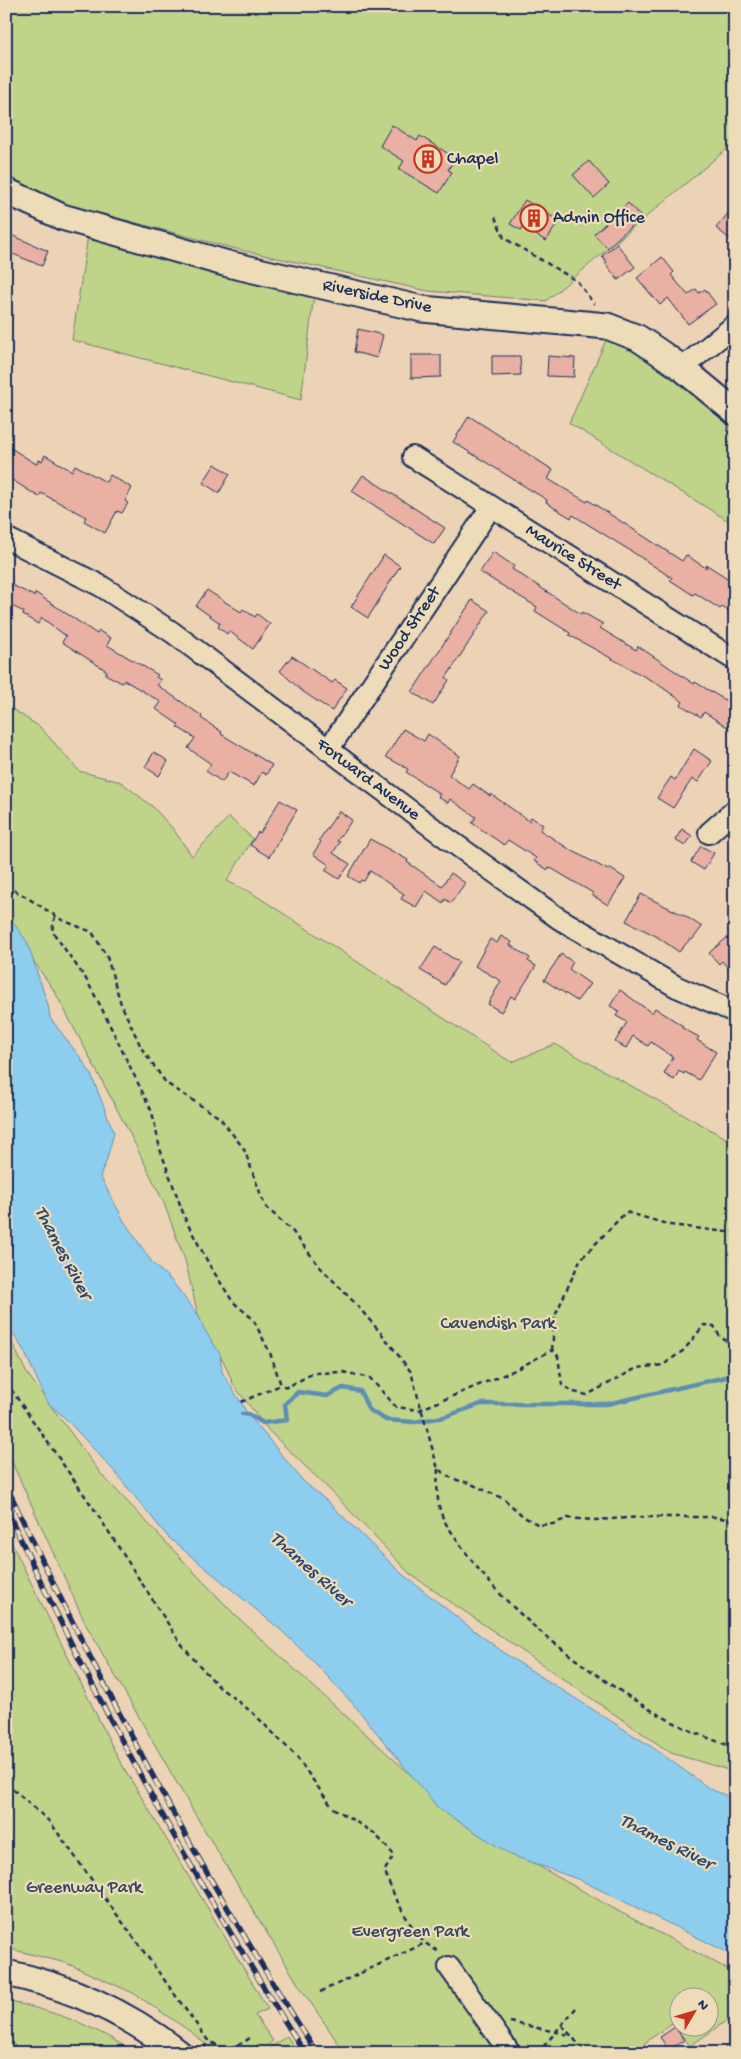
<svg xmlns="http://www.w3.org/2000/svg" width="741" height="2059" viewBox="0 0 741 2059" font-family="'Gochi Hand',sans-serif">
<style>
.green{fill:#bfd389;stroke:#6d8174;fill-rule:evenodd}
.water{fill:#8dceee;stroke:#5f8eb4}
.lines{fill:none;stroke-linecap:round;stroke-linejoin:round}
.stream{stroke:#5f8eb4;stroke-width:4.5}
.building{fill:#e9b0a3;stroke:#1b2f5e}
.minor-casing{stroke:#1b2f5e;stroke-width:24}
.major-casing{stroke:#1b2f5e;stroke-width:29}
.path{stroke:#1b2f5e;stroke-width:2.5;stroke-dasharray:5 4;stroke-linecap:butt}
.minor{stroke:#eedcb9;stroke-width:20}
.major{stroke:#eedcb9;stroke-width:25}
.rail-casing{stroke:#1b2f5e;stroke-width:5.5}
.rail{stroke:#eedcb9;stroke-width:4;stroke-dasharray:11;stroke-linecap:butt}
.labels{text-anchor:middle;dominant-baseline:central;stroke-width:4.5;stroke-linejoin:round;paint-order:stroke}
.poi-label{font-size:18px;fill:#1b2f5e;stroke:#eedcb9;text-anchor:start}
.street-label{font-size:18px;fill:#1b2f5e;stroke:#eedcb9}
.park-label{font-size:18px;fill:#344864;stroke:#eedcb9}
.water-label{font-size:19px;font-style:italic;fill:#2c4774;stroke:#eedcb9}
</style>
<rect width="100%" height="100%" fill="#edd3b5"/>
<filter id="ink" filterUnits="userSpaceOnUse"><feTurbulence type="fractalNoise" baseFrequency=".02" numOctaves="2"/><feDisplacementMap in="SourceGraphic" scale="10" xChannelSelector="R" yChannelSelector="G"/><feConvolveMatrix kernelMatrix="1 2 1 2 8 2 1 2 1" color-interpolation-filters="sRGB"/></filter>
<g filter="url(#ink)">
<g class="green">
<path d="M6 6H735V142L546 301 428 291 232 248 68 205 6 176Z"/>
<path d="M88 235 314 294 301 400 72 340Z"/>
<path d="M606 340 633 349 683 382 735 425V525L569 423Z"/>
<path d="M6 705 40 727 79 771 121 782 153 807 173 829 192 856 229 817 253 839 227 881 252 893 506 1059 512 1062 555 1044 735 1143V1772L671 1753 410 1574 333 1493 270 1432 234 1386 224 1362 202 1332 185 1260 163 1201 130 1134 55 992 12 930 6 926Z"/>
<path d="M6 1329 26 1372 101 1474 236 1616 466 1825 618 1911 735 1973V2031L726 2021 690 2046 672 2023 646 2042 645 2047 649 2053H345L298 1984 193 1811 86 1625 6 1449ZM678 1996H708V2026H678Z"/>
<path d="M6 1532 118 1758 268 2009 255 2015 273 2041 258 2053H216L191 2032 133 1993 66 1963 6 1948Z"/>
<path d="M6 2001C51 2010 97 2026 134 2053H6Z"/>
<path d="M287 2036 298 2053H262Z"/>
</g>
<path class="water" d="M6 912 27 942 48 1005 50 1018 80 1057 91 1074 114 1133 106 1162 100 1176 124 1221 153 1264 170 1279 199 1316 204 1329 220 1354 222 1372 248 1414 303 1481 328 1502 402 1574 476 1632 510 1657 652 1747 710 1789 735 1799V1956L580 1880 511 1855 439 1809 354 1705 318 1666 282 1631 168 1537 114 1471 67 1420 48 1403 24 1351 6 1321Z"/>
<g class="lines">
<path class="stream" d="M242 1414H248L263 1423 287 1420 285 1404 298 1392 327 1396 343 1388 360 1391 369 1410 386 1420 414 1422 444 1417 481 1404H607L735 1375"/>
</g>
<g class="building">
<path d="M392 125 417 141 420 136 455 158 448 170 452 172 439 193 399 169 404 161 380 146Z"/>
<path d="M589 161 609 184 594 198 573 175Z"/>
<path d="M525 200 559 221 546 241 523 227 521 230 510 224Z"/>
<path d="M628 203 641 217 607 248 594 234Z"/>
<path d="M735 205V243L716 228Z"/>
<path d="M9 234 48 251 42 266 6 251V241Z"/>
<path d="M617 244 635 267 618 280 605 263 607 262 602 256Z"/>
<path d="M662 257 674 272 671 275 688 295 696 289 699 293 705 289 716 304 688 324 668 298 660 305 637 278Z"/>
<path d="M358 329 383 335 377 358 354 352Z"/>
<path d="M411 355H441V377L411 378Z"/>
<path d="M492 356H520L521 375 492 376Z"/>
<path d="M548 356 575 358 574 377 547 376Z"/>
<path d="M469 416 553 470 548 479 587 502 588 500 682 561 686 555 706 568 707 565 735 583V615L722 607 720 609 695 593 693 595 670 580 672 578 634 553 573 515 571 518 553 507 546 502 547 500 453 442Z"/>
<path d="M6 445 36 464 39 460 42 461 45 455 72 471 75 465 106 482 110 475 132 488 125 501 128 503 122 513 117 511 105 533 84 521 86 517 41 493 39 497 6 476Z"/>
<path d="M215 464 230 474 219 493 203 483Z"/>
<path d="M363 475 445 528 434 544 352 491Z"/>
<path d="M493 552 514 566 512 569 581 614 582 612 603 624 600 628 636 650 638 646 694 684 695 682 735 706V732L704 712 701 717 681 705 683 702 656 683 569 635 570 633 535 611 537 607 480 572Z"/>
<path d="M384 555 400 566 368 618 351 607Z"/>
<path d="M6 582 34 596 36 593 97 634 99 631 111 638 107 645 158 675 156 677 161 680 157 685 202 716 201 718 222 732 221 734 272 765 266 775 262 772 254 786 229 772 222 782 206 771 211 764 188 748 195 738 177 727 179 725 156 709 161 702 124 680 122 683 105 674 107 671 62 642 66 636 42 618 38 624 23 615 24 612 6 603Z"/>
<path d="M207 590 241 612 243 609 255 617 257 614 270 624 253 649 229 631 227 634 218 627 220 623 196 606Z"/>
<path d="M472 600 489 611 446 678 449 680 433 705 412 692Z"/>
<path d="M292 656 332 683 335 680 347 688 332 711 302 691 280 671Z"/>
<path d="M403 729 424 741 428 734 460 756 449 775 469 789 473 784 490 796 491 794 529 821 531 817 543 825 540 830 569 849 608 870 609 868 625 878 608 905 592 895 593 893 549 867 548 870 534 861 536 858 508 840 504 845 472 823 476 817 450 799 448 803 438 797 440 794 406 772 408 769 386 757Z"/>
<path d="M694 749 712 761 698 782 692 779 673 808 657 798 671 777 675 780Z"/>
<path d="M154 752 168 761 159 776 145 767Z"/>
<path d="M280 800 297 810 269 857 250 845 258 832 260 833Z"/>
<path d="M339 811 352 820 337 841 340 842 333 853 350 864 339 879 325 870 329 865 313 854 321 842 319 840Z"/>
<path d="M682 829 692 836 685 846 675 840Z"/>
<path d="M370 839 408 860 407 862 442 886 451 873 465 883 451 903 445 899 443 903 426 891 416 907 401 899 404 894 370 871 364 881 361 880 359 883 348 876Z"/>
<path d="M701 846 714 853 704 870 691 862Z"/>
<path d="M641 894 685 916 702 927 692 940 690 939 679 952 656 936 626 921Z"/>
<path d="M501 936 512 942 510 945 530 958 528 961 536 966 515 999 511 996 501 1012 488 1004 501 981 475 966 490 939 497 943Z"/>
<path d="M729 936 735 942V962L728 968 722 961 719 964 709 953Z"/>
<path d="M435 947 459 962 445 985 420 970Z"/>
<path d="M561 954 573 962 569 969 590 984 577 1001 544 980Z"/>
<path d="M620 990 652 1013 655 1008 683 1026 682 1028 699 1037 697 1040 716 1052 699 1080 685 1072 684 1074 679 1071 674 1080 664 1074 673 1057 651 1042 648 1046 633 1036 626 1048 615 1042 627 1022 616 1016 619 1011 610 1006Z"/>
<path d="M675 2027 684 2040 669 2050 660 2037Z"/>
</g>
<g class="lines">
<g class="minor-casing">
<g id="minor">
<path d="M682 368 735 325"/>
<path d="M413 457 735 660"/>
<path d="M6 538 101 586 172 632 441 834 558 918 677 987 735 1012"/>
<path d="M328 750 491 507"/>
<path d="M709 833 735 810"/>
<path d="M449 1967 510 2053"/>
</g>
</g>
<g class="major-casing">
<g id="major">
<path d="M6 191 62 217 228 264 422 309 607 326 638 338 656 350 682 368 735 412"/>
<path d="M6 1973C69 1986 129 2014 179 2053"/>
</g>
</g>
<g class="path">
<path d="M495 217 504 238 577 281 594 304"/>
<path d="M6 886 23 895 62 920 92 932 107 957 121 1004 142 1049 166 1083 220 1118 244 1149 265 1206 293 1232 319 1266 354 1302 386 1339 411 1372 438 1469 453 1479 469 1483 504 1499 524 1517 539 1525 553 1524 568 1518 593 1520 645 1517H716L735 1521"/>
<path d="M55 916 52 931 86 979 100 1005 152 1112 160 1149 186 1221 210 1266 233 1302 253 1319 270 1353 281 1385 287 1387 314 1373 343 1372 370 1378 396 1407 419 1410 515 1370 552 1350 558 1356 562 1385 574 1392 587 1395 637 1368 663 1365 684 1350 704 1325 714 1326 720 1337 735 1346"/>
<path d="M552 1350 555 1316 580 1260 626 1212 670 1225 735 1233"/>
<path d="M6 1382 94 1509 183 1647 219 1687 253 1713 296 1756 332 1807 374 1833 394 1855 385 1870C388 1887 412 1931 424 1942 430 1947 435 1948 440 1954"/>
<path d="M241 1402 281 1385"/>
<path d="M438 1469C437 1485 436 1503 443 1518 447 1527 455 1536 460 1544 497 1599 546 1639 600 1677 641 1706 686 1733 735 1747"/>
<path d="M6 1783 50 1822 207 2039C225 2052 232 2050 250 2038"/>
<path d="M320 1992 425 1943"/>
<path d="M510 2022 570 2035"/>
<path d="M562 2025 586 2053"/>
<path d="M205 2049 207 2039"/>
<path d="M236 2053 238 2046"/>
<path d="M538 2053 576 2008"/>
</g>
<use href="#minor" class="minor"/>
<use href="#major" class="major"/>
<g class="rail-casing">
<g id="rail">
<path d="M6 1485C98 1681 199 1871 317 2053"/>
<path d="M6 1508C93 1697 193 1878 305 2053"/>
</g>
</g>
<use href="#rail" class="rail"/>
</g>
</g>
<defs>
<g id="building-ring" transform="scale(1.4375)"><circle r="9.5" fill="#eedcb9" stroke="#c8321e" stroke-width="1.5"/><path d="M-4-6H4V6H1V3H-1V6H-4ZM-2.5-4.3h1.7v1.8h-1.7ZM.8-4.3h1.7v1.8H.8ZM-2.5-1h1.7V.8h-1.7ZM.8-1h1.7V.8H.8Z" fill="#c8321e"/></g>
</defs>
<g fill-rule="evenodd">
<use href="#building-ring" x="428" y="159"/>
<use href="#building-ring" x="534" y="218"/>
</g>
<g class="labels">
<g class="poi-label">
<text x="447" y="159">Chapel</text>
<text x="553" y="218">Admin Office</text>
</g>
<g class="street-label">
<text transform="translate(377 297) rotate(12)">Riverside Drive</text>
<text transform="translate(573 558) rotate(32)">Maurice Street</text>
<text transform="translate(410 629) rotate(-56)">Wood Street</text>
<text transform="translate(368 780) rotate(37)">Forward Avenue</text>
</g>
<g class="park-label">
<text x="498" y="1324">Cavendish Park</text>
<text x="84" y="1888">Greenway Park</text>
<text x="410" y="1932">Evergreen Park</text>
</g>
<g class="water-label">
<text transform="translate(62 1253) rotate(62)">Thames River</text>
<text transform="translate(310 1570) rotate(42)">Thames River</text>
<text transform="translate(666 1843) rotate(27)">Thames River</text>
</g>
</g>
<rect width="741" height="2059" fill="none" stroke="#eedcb9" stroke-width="25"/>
<rect x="12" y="12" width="716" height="2034" fill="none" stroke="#1b2f5e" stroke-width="2" filter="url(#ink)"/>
<g transform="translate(694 2012) rotate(52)"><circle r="24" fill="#eedcb9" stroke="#9a9795"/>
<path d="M0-4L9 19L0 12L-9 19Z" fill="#c8321e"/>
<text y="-8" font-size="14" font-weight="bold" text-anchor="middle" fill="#1b2f5e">N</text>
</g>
</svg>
